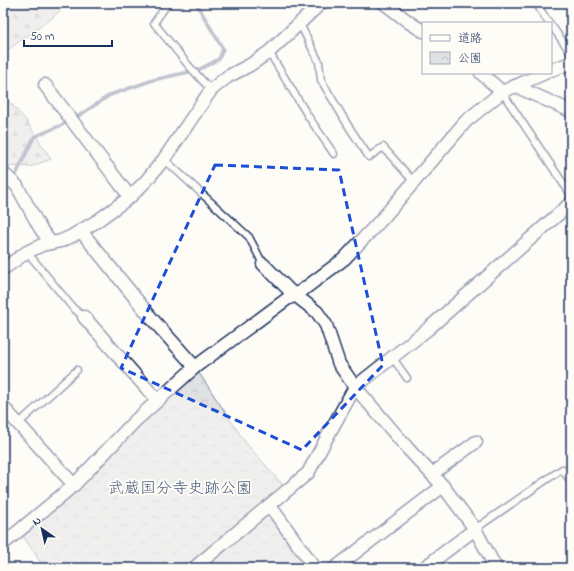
<svg xmlns="http://www.w3.org/2000/svg" width="574" height="571" viewBox="0 0 574 571" font-family="'Indie Flower','Klee One',sans-serif">
<style>
.forest{fill:url(#forest-firs);stroke:#7e88a0}
.park{fill:url(#park-crowns);stroke:#7e88a0}
.lines{fill:none;stroke-linecap:round;stroke-linejoin:round}
.stream{stroke:#76819c;stroke-width:3.5}
.service-casing{stroke:#1b2f5e;stroke-width:9}
.minor-casing{stroke:#1b2f5e;stroke-width:15}
.service{stroke:#fdfcf7;stroke-width:6}
.minor{stroke:#fdfcf7;stroke-width:12}
.marked{fill:none;stroke:#1d4ed8;stroke-width:3;stroke-dasharray:8 5;stroke-linejoin:round}
.labels{text-anchor:middle;dominant-baseline:central;stroke-width:4;stroke-linejoin:round;paint-order:stroke}
.park-label{font-size:16px;fill:#4c5c7f;stroke:#fdfcf7}
</style>
<defs>
<pattern id="forest-firs" width="22" height="20" patternUnits="userSpaceOnUse"><rect width="22" height="20" fill="#e0e1e3"/><path d="M5 1l3.5 6h-7zM16 11l3.5 6h-7z" fill="#c0c1c5"/></pattern>
<pattern id="park-crowns" width="20" height="18" patternUnits="userSpaceOnUse"><rect width="20" height="18" fill="#e0e1e3"/><path d="M2 6a3 3 0 1 1 6 0M12 15a3 3 0 1 1 6 0" fill="none" stroke="#c0c1c5"/></pattern>
</defs>
<rect width="100%" height="100%" fill="#fdfcf7"/>
<filter id="ink" filterUnits="userSpaceOnUse"><feTurbulence type="fractalNoise" baseFrequency=".025" numOctaves="2"/><feDisplacementMap in="SourceGraphic" scale="8" xChannelSelector="R" yChannelSelector="G"/><feConvolveMatrix kernelMatrix="1 2 1 2 8 2 1 2 1" color-interpolation-filters="sRGB"/></filter>
<g filter="url(#ink)">
<g class="forest">
<path d="M3 3H68L51 19 3 53Z"/>
<path d="M3 95 25 119 51 159 30 167 11 166 3 176Z"/>
</g>
<path class="park" d="M195 367 245 442 288 491 270 506 315 568H44L20 531Z"/>
<g class="lines">
<g class="stream">
<path d="M14 179 34 137 71 121 110 95 153 80 198 70 219 59 223 49 196 3"/>
<path d="M3 189 10 184"/>
</g>
<g class="service-casing">
<g id="service">
<path d="M168 3 154 23 189 66 211 90"/>
<path d="M539 8 549 23"/>
<path d="M300 24 319 62 321 80 349 127 369 157 383 147 414 182"/>
<path d="M551 25 571 53"/>
<path d="M269 52 308 116 334 154"/>
<path d="M502 92 571 195"/>
<path d="M164 159 249 237 263 264"/>
<path d="M27 252 73 308 84 317"/>
<path d="M392 357 407 378"/>
<path d="M18 424 77 370"/>
<path d="M475 529 562 469 571 482"/>
</g>
</g>
<g class="minor-casing">
<g id="minor">
<path d="M384 3 410 23 423 31"/>
<path d="M551 70 571 63"/>
<path d="M481 73 502 92"/>
<path d="M45 85 130 197"/>
<path d="M515 86 571 111"/>
<path d="M3 173 17 186 40 228 51 243"/>
<path d="M81 231 153 320 195 367"/>
<path d="M263 264 290 291 317 312 326 325 339 364 355 387 409 450 443 486 475 529 496 568"/>
<path d="M3 269 27 252 42 245 61 241 72 236 97 221 130 197 146 181 164 159 211 90 227 77 250 65 269 52 321 3"/>
<path d="M84 317 157 400"/>
<path d="M3 407 74 485"/>
<path d="M432 474 476 442"/>
<path d="M270 506 315 568"/>
<path d="M3 544 74 485 135 421 195 367 287 299 296 295 344 259 382 219 466 121 502 92 545 73"/>
<path d="M194 568 308 473 331 430 355 387 428 329 571 203"/>
<path d="M335 568 443 486"/>
<path d="M424 568 475 529"/>
</g>
</g>
<use href="#service" class="service"/>
<use href="#minor" class="minor"/>
</g>
</g>
<path d="M0 0H574V571H0ZM215 165 339 170 383 365 302 450 121 368Z" fill="#fdfcf7" fill-opacity=".55" fill-rule="evenodd"/>
<path class="marked" d="M215 165 339 170 383 365 302 450 121 368Z"/>
<g class="labels">
<g class="park-label">
<text x="180" y="489">武蔵国分寺史跡公園</text>
</g>
</g>
<rect width="574" height="571" fill="none" stroke="#fdfcf7" stroke-width="16"/>
<rect x="8" y="8" width="558" height="555" fill="none" stroke="#1b2f5e" stroke-width="1.5" filter="url(#ink)"/>
<rect x="422" y="22" width="130" height="52" fill="#fdfcf7" stroke="#a3aaba"/>
<rect x="430" y="35" width="20" height="6" fill="#fdfcf7" stroke="#a3aaba"/>
<text x="458" y="42" font-size="12" fill="#1b2f5e">道路</text>
<rect x="430" y="52" width="20" height="12" fill="url(#park-crowns)" stroke="#a3aaba"/>
<text x="458" y="62" font-size="12" fill="#1b2f5e">公園</text>
<g transform="translate(42 529) rotate(326)" stroke="#fdfcf7" stroke-width="3" paint-order="stroke">
<path d="M0-3L7 15L0 10L-7 15Z" fill="#1b2f5e"/>
<text y="-6" font-size="11" font-weight="bold" text-anchor="middle" fill="#1b2f5e">N</text>
</g>
<path d="M24 40v6h88v-6" fill="none" stroke="#1b2f5e" stroke-width="2"/>
<text x="30" y="40" font-size="12" fill="#1b2f5e" stroke="#fdfcf7" stroke-width="3" paint-order="stroke">50 m</text>
</svg>
